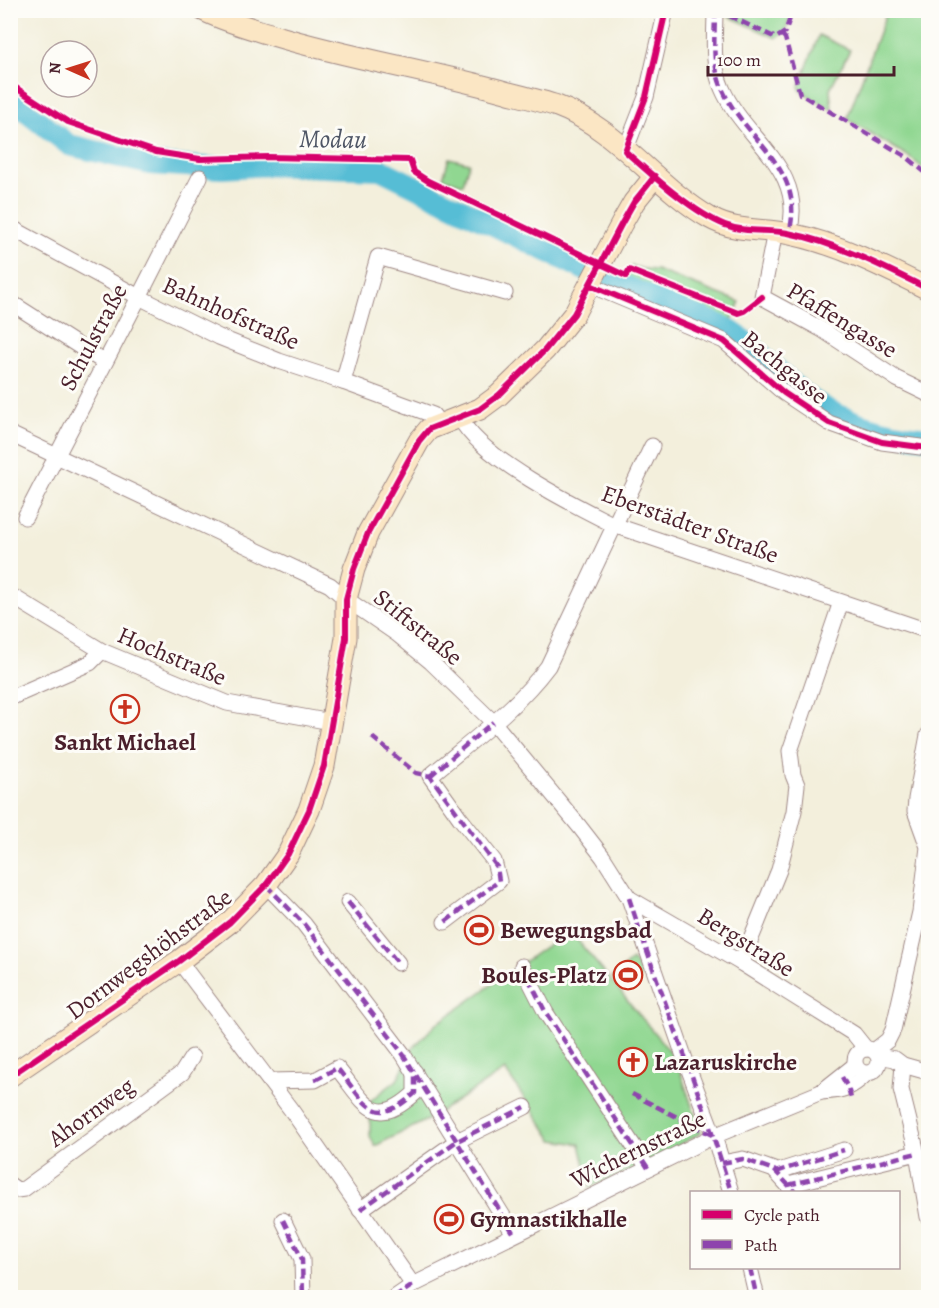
<svg xmlns="http://www.w3.org/2000/svg" width="939" height="1308" viewBox="0 0 939 1308" font-family="Alegreya,serif">
<style>
.green{fill:#90d791;stroke:#6d7b5e;stroke-width:1.5}
.lines{fill:none;stroke-linecap:round;stroke-linejoin:round}
.river{stroke:#57bdd5;stroke-width:22}
.street-casing{stroke:#9e8784;stroke-width:17}
.secondary-casing{stroke:#9e8784;stroke-width:23}
.street{stroke:#fff;stroke-width:15}
.secondary{stroke:#fbe6c4;stroke-width:21}
.quiet{stroke:#8e44ad;stroke-width:4.5;stroke-dasharray:9 4.5;stroke-linecap:butt}
.cycleway-casing{stroke:#fdfcf7;stroke-width:10}
.cycleway{stroke:#d6006c;stroke-width:6}
.labels{text-anchor:middle;dominant-baseline:central;stroke-width:6;stroke-linejoin:round;paint-order:stroke}
.street-label{font-size:24px;fill:#4a1f2b;stroke:#fdfcf7}
.poi-label{font-size:24px;font-weight:bold;fill:#4a1f2b;stroke:#fdfcf7;text-anchor:start}
.water-label{font-size:26px;font-style:italic;fill:#4f5666;stroke:#fdfcf7}
</style>
<rect width="100%" height="100%" fill="#fdfcf7"/>
<filter id="ink" filterUnits="userSpaceOnUse"><feTurbulence type="fractalNoise" baseFrequency=".0167" numOctaves="2"/><feDisplacementMap in="SourceGraphic" scale="12" xChannelSelector="R" yChannelSelector="G"/><feConvolveMatrix kernelMatrix="1 2 1 2 8 2 1 2 1" color-interpolation-filters="sRGB"/></filter>
<filter id="wash" filterUnits="userSpaceOnUse"><feTurbulence type="fractalNoise" baseFrequency=".008" numOctaves="4" result="noise"/><feDisplacementMap in="SourceGraphic" scale="24" xChannelSelector="R" yChannelSelector="G"/><feGaussianBlur stdDeviation="1.35" result="paint"/><feColorMatrix in="noise" values="0 0 0 0 0 0 0 0 0 0 0 0 0 0 0 0 0 1.4 0 .05"/><feComposite in="paint" operator="in"/></filter>
<g filter="url(#wash)">
<rect width="100%" height="100%" fill="#f3efdc"/>
<g class="green">
<path d="M717 11H793L785 32 776 38Z"/>
<path d="M887 11H928V172L908 156 847 119Z"/>
<path d="M819 35 850 50 830 89 832 110 801 91 799 87Z"/>
<path d="M449 158 469 163 463 184 443 178Z"/>
<path d="M632 266 643 269 656 270 740 302 730 324C761 342 786 372 815 395 842 417 894 427 928 431V444L891 439 850 426 798 398 731 336 604 286 611 274 643 287 626 278Z"/>
<path d="M569 930 676 1059 701 1133 647 1163 590 1187 580 1144 553 1140 505 1070 427 1120 375 1146 370 1137V1101L397 1080 413 1048 435 1025Z"/>
<path d="M632 960 644 974 623 991 612 977Z"/>
</g>
<g class="lines">
<path class="river" d="M10 98 69 145 150 164 222 168 269 165 380 169 583 269 724 327C752 343 775 369 799 390 834 420 883 434 928 438"/>
</g>
</g>
<g filter="url(#ink)">
<g class="lines">
<g class="street-casing">
<g id="street">
<path d="M715 10C715 36 711 64 722 88 744 140 807 168 789 233"/>
<path d="M625 151 646 97 666 10"/>
<path d="M10 227 139 297 219 337 279 361 343 382 433 415 440 424"/>
<path d="M775 232 762 297 821 329 897 379 928 394"/>
<path d="M590 285 724 341 784 393 829 423 882 442 928 448"/>
<path d="M10 302 104 362"/>
<path d="M343 382 378 257 505 293"/>
<path d="M460 418C480 458 574 505 614 525L928 631"/>
<path d="M10 434 330 585 346 599 397 634 431 662 493 722 579 826 603 857 629 898 686 1062 714 1136 731 1192"/>
<path d="M25 517 139 297 200 177"/>
<path d="M10 595 102 651 227 703 331 722"/>
<path d="M10 698 90 663 102 651"/>
<path d="M266 885 304 924 403 1054 514 1234"/>
<path d="M629 898 741 963 854 1034 866 1049"/>
<path d="M348 902 398 963"/>
<path d="M445 922 499 881 494 861 460 818 430 776C470 742 516 709 548 666L652 446"/>
<path d="M179 961 292 1111 413 1285"/>
<path d="M741 963 779 870 794 811 797 785 793 775 790 751 841 602"/>
<path d="M522 966 546 1013 648 1168"/>
<circle cx="867" cy="1061" r="12"/>
<path d="M874 1051 888 1040 893 1030 920 912 928 847 915 811 916 799 928 735"/>
<path d="M878 1056 895 1059 903 1065 928 1072"/>
<path d="M903 1065 901 1089 917 1153 928 1217"/>
<path d="M270 1081 315 1080 337 1068C364 1100 373 1132 415 1093V1072"/>
<path d="M821 1092C842 1091 851 1089 866 1074"/>
<path d="M722 1163 743 1159 774 1170 794 1192"/>
<path d="M776 1172 844 1150"/>
<path d="M10 1185 17 1190 24 1189 182 1073 192 1057"/>
<path d="M788 1185 917 1153"/>
<path d="M360 1210 457 1141 525 1107"/>
<path d="M283 1220 302 1259 303 1298"/>
<path d="M750 1268 757 1298"/>
<path d="M394 1298 413 1285 714 1136 821 1092 855 1065"/>
</g>
</g>
<g class="secondary-casing">
<g id="secondary">
<path d="M203 10C226 22 251 28 276 36 352 59 432 71 509 93 525 97 542 101 557 106 617 128 656 187 710 218 736 233 763 228 790 234 839 244 884 267 928 289"/>
<path d="M10 1076 179 961 230 922 266 885 288 854 309 810 324 766 346 638V599L354 569 368 533 419 441 429 429 480 409 499 395 545 350 574 314 622 223 634 202 655 176"/>
</g>
</g>
<use href="#street" class="street"/>
<use href="#secondary" class="secondary"/>
<g class="quiet">
<path d="M715 10C715 36 711 64 722 88 744 140 807 168 789 233"/>
<path d="M717 10 776 38 785 32 793 10"/>
<path d="M782 35 785 38 800 94 907 157 928 175"/>
<path d="M372 737 416 773 430 776 497 867 499 881 445 922"/>
<path d="M430 776 493 722"/>
<path d="M266 885 304 924 403 1054 514 1234"/>
<path d="M629 898C661 997 701 1093 731 1192"/>
<path d="M348 902 398 963"/>
<path d="M522 966 546 1013 648 1168"/>
<path d="M842 1077 848 1088 851 1098"/>
<path d="M315 1080 337 1068C364 1100 373 1132 415 1093V1072"/>
<path d="M632 1094 714 1136"/>
<path d="M722 1163 743 1159 774 1170 795 1192"/>
<path d="M776 1172 844 1150"/>
<path d="M788 1185 917 1153"/>
<path d="M360 1210 457 1141 525 1107"/>
<path d="M283 1220 302 1259 303 1298"/>
<path d="M750 1268 757 1298"/>
<path d="M394 1298 413 1285"/>
</g>
<g class="cycleway-casing">
<g id="cycleway">
<path d="M666 10 646 97 625 151C652 175 692 212 725 225 745 233 767 229 788 233 837 243 884 267 928 289"/>
<path d="M10 84 68 122 156 152 200 159 268 157 410 160 414 172 428 181 626 276 629 270 738 313 744 311 762 297"/>
<path d="M590 285 724 341 784 393 829 423 882 442 928 448"/>
<path d="M10 1076 179 961 230 922 266 885 288 854 309 810 324 766 346 638V599L354 569 368 533 419 441 429 429 480 409 499 395 545 350 574 314 622 223 634 202 655 176"/>
</g>
</g>
<use href="#cycleway" class="cycleway"/>
</g>
</g>
<defs>
<g id="church-ring" transform="scale(1.5)"><circle r="9.5" fill="#fdfcf7" stroke="#c8321e" stroke-width="1.5"/><path d="M-1.2-6h2.4v3.5h3.3v2.4h-3.3V6h-2.4V-.1h-3.3v-2.4h3.3Z" fill="#c8321e"/></g>
<g id="stadium-ring" transform="scale(1.5)"><circle r="9.5" fill="#fdfcf7" stroke="#c8321e" stroke-width="1.5"/><path d="M0-5a6.5 5 0 1 0 0 10a6.5 5 0 1 0 0-10ZM-3.5-1.8h7v3.6h-7Z" fill="#c8321e"/></g>
</defs>
<g fill-rule="evenodd">
<use href="#church-ring" x="125" y="709"/>
<use href="#stadium-ring" x="479" y="930"/>
<use href="#stadium-ring" x="628" y="975"/>
<use href="#church-ring" x="633" y="1062"/>
<use href="#stadium-ring" x="449" y="1219"/>
</g>
<g class="labels">
<g class="street-label">
<text transform="translate(231 313) rotate(24)">Bahnhofstraße</text>
<text transform="translate(842 320) rotate(31)">Pfaffengasse</text>
<text transform="translate(93 337) rotate(-62)">Schulstraße</text>
<text transform="translate(785 367) rotate(39)">Bachgasse</text>
<text transform="translate(690 524) rotate(20)">Eberstädter Straße</text>
<text transform="translate(418 627) rotate(39)">Stiftstraße</text>
<text transform="translate(172 656) rotate(23)">Hochstraße</text>
<text transform="translate(746 942) rotate(32)">Bergstraße</text>
<text transform="translate(149 954) rotate(-37)">Dornwegshöhstraße</text>
<text transform="translate(91 1112) rotate(-36)">Ahornweg</text>
<text transform="translate(638 1149) rotate(-26)">Wichernstraße</text>
</g>
<g class="poi-label">
<text x="125" y="742" text-anchor="middle">Sankt Michael</text>
<text x="500" y="930">Bewegungsbad</text>
<text x="607" y="975" text-anchor="end">Boules-Platz</text>
<text x="654" y="1062">Lazaruskirche</text>
<text x="470" y="1219">Gymnastikhalle</text>
</g>
<g class="water-label">
<text transform="translate(333 139) rotate(1)">Modau</text>
</g>
</g>
<rect width="939" height="1308" fill="none" stroke="#fdfcf7" stroke-width="36"/>
<rect x="690" y="1191" width="210" height="78" fill="#fdfcf7" stroke="#b5a4a5" stroke-width="1.5"/>
<rect x="702" y="1210" width="30" height="9" fill="#d6006c" stroke="#b5a4a5" stroke-width="1.5"/>
<text x="744" y="1221" font-size="18" fill="#4a1f2b">Cycle path</text>
<rect x="702" y="1240" width="30" height="9" fill="#8e44ad" stroke="#b5a4a5" stroke-width="1.5"/>
<text x="744" y="1251" font-size="18" fill="#4a1f2b">Path</text>
<g transform="translate(69 69) rotate(273)"><circle r="28" fill="#fdfcf7" stroke="#b5a4a5" stroke-width="1.5"/>
<path d="M0-4.5L10 22L0 15L-10 22Z" fill="#c8321e"/>
<text y="-9" font-size="16" font-weight="bold" text-anchor="middle" fill="#4a1f2b">N</text>
</g>
<path d="M708 66v9h186v-9" fill="none" stroke="#4a1f2b" stroke-width="3"/>
<text x="717" y="66" font-size="18" fill="#4a1f2b" stroke="#fdfcf7" stroke-width="4.5" paint-order="stroke">100 m</text>
</svg>
